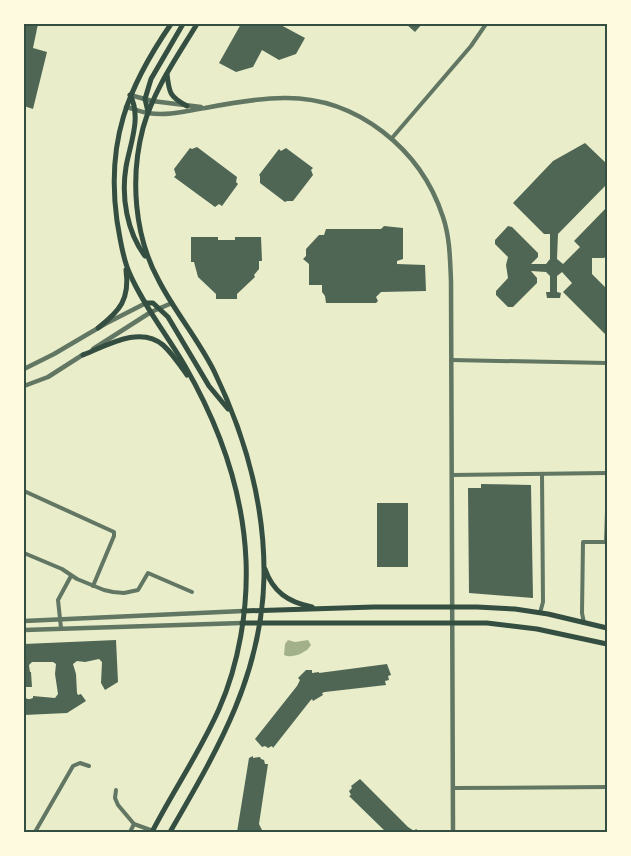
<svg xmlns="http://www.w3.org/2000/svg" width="631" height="856" viewBox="0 0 631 856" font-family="'Open Sans',sans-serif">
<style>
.water{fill:#a3b18a}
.building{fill:#4f6655}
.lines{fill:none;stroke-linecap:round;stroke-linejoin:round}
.minor{stroke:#617663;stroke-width:4}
.tertiary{stroke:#617663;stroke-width:4.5}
.secondary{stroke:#344e41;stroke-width:5}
.neatline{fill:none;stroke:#344e41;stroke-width:2}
</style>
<rect width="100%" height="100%" fill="#e9edc9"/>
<path class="water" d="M288 640 295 642 308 640 311 645C309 647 308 650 305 651 300 655 290 658 284 655L285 644Z"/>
<g class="building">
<path d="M24 24H38L33 48 47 52 33 109 24 106Z"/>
<path d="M241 24H279L305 38 296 54 279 60 262 50 253 67 236 72 219 63Z"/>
<path d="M406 24H422L415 32Z"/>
<path d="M585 143 607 164V184L558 234 557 259 563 264 580 247 574 241 607 207V255L604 258H592V274L607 289V336L563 292 572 283 562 272 557 276V292L561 293 560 298H547L546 292H550V276L546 272 531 271 537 278V283L513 307H508L496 295V291L508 278 506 265 508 257 495 244V240L508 226 512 227 538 253V257L531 264H546L550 259V234H544L513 203 553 161Z"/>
<path d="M197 147 237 177 236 182 238 184 222 206 219 204 215 207 174 177 176 175 174 169 190 148 192 149Z"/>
<path d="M286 148 313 168 311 170 313 175 293 201H287L285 202 260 183V176L259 175 279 149 281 151Z"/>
<path d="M384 226 403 228V259L397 261V264L425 265 426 291 381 292 376 297 378 301 376 303H326L325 296 322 292V285H309V264L303 259 306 256V249L319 235H324L326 229H381Z"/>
<path d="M191 237H218V240H235V237H261L262 261H259V269L254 275 255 277 237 294V299H216V294L198 277 194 262H191Z"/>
<path d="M481 484 531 485 533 598 469 593 468 488H481Z"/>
<rect x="377" y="503" width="31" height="64"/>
<path d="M116 640 118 682 105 690 101 683 102 662 99 659 85 662 77 661 73 664 76 674 77 693 78 695 81 694 86 701 67 713 24 715V695L27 699H30L33 698V696L55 698 58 694 55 674 56 664 53 662H32L29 665 30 672H31L32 687H24V644Z"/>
<path d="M387 664 391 675 388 676 389 680 385 681 386 685 325 692 322 693 323 695 313 701 312 699 310 701 273 748 272 746 268 748 265 746 262 747 255 739 297 686 300 680 298 678 306 670H312V673L319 672V673Z"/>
<path d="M253 756V758L260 757 261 759 264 760 265 764H268L259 824 263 832H237L249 758Z"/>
<path d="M360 779 408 827 414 831 416 829 420 832H386L349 796 351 795 349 791 352 788 351 786Z"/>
</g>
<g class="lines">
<g class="minor">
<path d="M392 138 471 46 486 24"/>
<path d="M451 360 607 363"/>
<path d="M452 475 607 473"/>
<path d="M24 491 114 532V536L93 586"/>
<path d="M24 553 62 569 77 579 104 590 113 592 124 593 138 590 148 573 192 592"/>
<path d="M540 613 543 602 542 474"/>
<path d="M584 623 582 613 583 542H606L607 511"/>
<path d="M61 628 58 600 71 576"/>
<path d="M453 788 607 787"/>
<path d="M116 790 115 798 118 805 134 824 156 832"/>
<path d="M35 832 73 766 80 763 89 766"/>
<path d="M130 832 134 824"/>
</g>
<g class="tertiary">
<path d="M130 95 152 101 201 107"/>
<path d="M126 107C134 109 141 112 148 113 168 116 186 111 205 108 231 103 258 98 284 98 357 97 421 149 443 217 450 238 450 259 451 281L453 832"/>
<path d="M93 349 151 312 172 303"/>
<path d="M24 369 54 354 105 324 146 303"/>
<path d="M24 386 48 377 84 354"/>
<path d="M24 621 243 611"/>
<path d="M24 630 242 623"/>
</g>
<g class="secondary">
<path d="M167 74C169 93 170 97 187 106"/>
<path d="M130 95C142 117 130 144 126 167 121 197 127 232 145 256"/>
<path d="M148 112 145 99 151 79 183 24"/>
<path d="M146 303H153L168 317 209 386 228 409"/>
<path d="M98 328C120 311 130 299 126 270"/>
<path d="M83 355C106 346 140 325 163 345 172 353 180 365 187 375"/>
<path d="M265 569C273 592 288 602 312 607"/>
<path d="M243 611 374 607H477L515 609 548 614 607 628"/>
<path d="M242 623H487L537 629 607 644"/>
<path d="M152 832C173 791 200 752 219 709 239 664 248 609 246 560 243 491 219 425 185 366 167 335 143 305 129 272 122 256 120 237 117 221 106 142 127 88 171 24"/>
<path d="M170 832C218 749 262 675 264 577 265 505 245 435 214 371 198 339 175 312 159 281 134 236 130 177 143 128 154 89 177 57 197 24"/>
</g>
</g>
<rect width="631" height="856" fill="none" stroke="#fefae0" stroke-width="50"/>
<rect x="25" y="25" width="581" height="806" class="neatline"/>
</svg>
